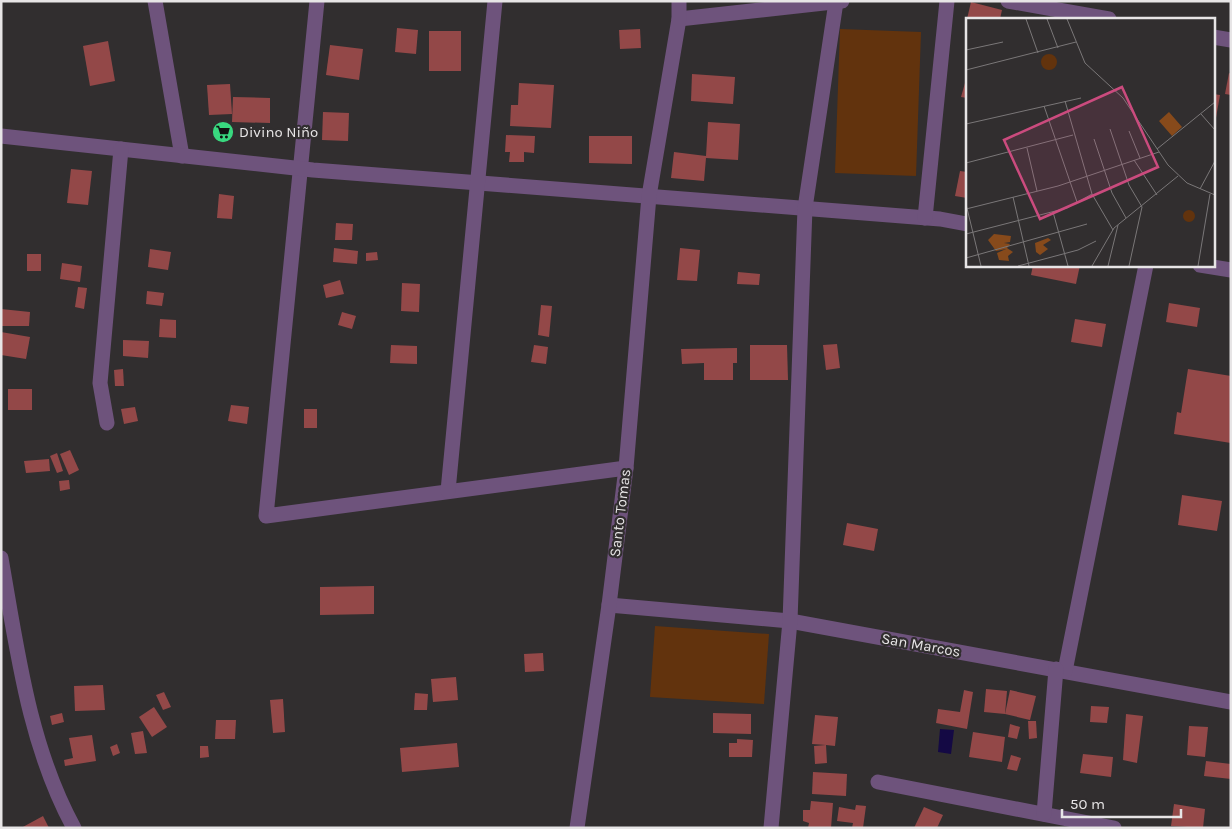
<svg xmlns="http://www.w3.org/2000/svg" width="1232" height="829" viewBox="0 0 1232 829" font-family="Karla,sans-serif">
<style>
.green{fill:#62330d}
.water{fill:#140944}
.building{fill:#934848}
.lines{fill:none;stroke-linecap:round;stroke-linejoin:round}
.minor{stroke:#6e537c;stroke-width:15}
.labels{text-anchor:middle;dominant-baseline:central;stroke-width:4.5;stroke-linejoin:round;paint-order:stroke}
.poi-label{font-size:15px;fill:#e7e5e6;stroke:#312e2f;text-anchor:start}
.street-label{font-size:15px;fill:#e7e5e6;stroke:#312e2f}
.inset-road{fill:none;stroke:#7a7778;stroke-width:1}
.view{fill:#cb4b7e;fill-opacity:0.15;stroke:#cb4b7e;stroke-width:2.5}
.inset-edge{fill:none;stroke:#e7e5e6;stroke-width:2.5}
</style>
<rect width="100%" height="100%" fill="#312e2f"/>
<g class="green">
<path d="M840 29 921 32 916 176 835 173Z"/>
<path d="M655 626 769 634 764 704 650 697Z"/>
</g>
<path class="water" d="M940 729 954 730 951 754 938 752Z"/>
<g class="building">
<path d="M971 2 1002 10 1000 19H967Z"/>
<path d="M397 28 418 30 416 54 395 52Z"/>
<path d="M640 29 641 48 620 49 619 30Z"/>
<rect x="429" y="31" width="32" height="40"/>
<path d="M108 41 115 81 90 86 83 46Z"/>
<path d="M330 45 363 49 359 80 326 75Z"/>
<path d="M1229 73 1231 74V95L1225 94Z"/>
<path d="M692 74 735 77 733 104 691 101Z"/>
<path d="M967 76V98L961 97Z"/>
<path d="M519 83 554 85 551 128 510 126 511 105H518Z"/>
<path d="M230 84 232 114 209 115 207 85Z"/>
<path d="M1213 94 1220 95 1214 129H1213Z"/>
<path d="M233 97 270 98V123L232 122Z"/>
<path d="M323 112 349 113 348 141 322 140Z"/>
<path d="M708 122 740 124 738 160 706 158 704 181 671 178 674 152 706 156Z"/>
<path d="M506 135 535 136 534 153 524 152V162H509L510 152H505Z"/>
<path d="M589 136H632V164L589 163Z"/>
<path d="M71 169 92 171 88 205 67 203Z"/>
<path d="M960 171 967 172V198L955 196Z"/>
<path d="M219 194 234 196 232 219 217 218Z"/>
<path d="M336 223 353 224 352 240H335Z"/>
<path d="M334 248 358 251 357 264 333 262Z"/>
<path d="M680 248 700 250 697 281 677 280Z"/>
<path d="M150 249 171 252 168 270 148 267Z"/>
<path d="M377 252 378 260 366 261V253Z"/>
<rect x="27" y="254" width="14" height="17"/>
<path d="M62 263 82 266 80 282 60 279Z"/>
<path d="M1033 265H1080L1076 284 1031 275Z"/>
<path d="M738 272 760 274 759 285 737 284Z"/>
<path d="M340 280 344 294 326 298 323 285Z"/>
<path d="M402 283 420 284 419 312 401 311Z"/>
<path d="M78 287 87 288 84 309 75 307Z"/>
<path d="M147 291 164 293 162 306 146 304Z"/>
<path d="M1169 303 1200 308 1197 327 1166 322Z"/>
<path d="M541 305 552 306 549 337 538 335Z"/>
<path d="M1 309 30 312 29 326H1Z"/>
<path d="M342 312 356 316 352 329 338 325Z"/>
<path d="M160 319 176 320V338L159 337Z"/>
<path d="M1075 319 1106 324 1102 347 1071 342Z"/>
<path d="M1 332 30 337 26 359 1 355Z"/>
<path d="M123 340 149 341 148 358 123 356Z"/>
<path d="M837 344 840 368 826 370 823 345Z"/>
<path d="M391 345 417 346V364L390 363Z"/>
<path d="M534 345 548 347 546 364 531 362Z"/>
<path d="M750 345H787L788 380H750Z"/>
<path d="M737 348V363H733V380H704V363L682 364 681 349Z"/>
<path d="M123 369 124 386H115L114 370Z"/>
<path d="M1188 369 1231 376V443L1174 434 1177 412 1181 413Z"/>
<rect x="8" y="389" width="24" height="21"/>
<path d="M231 405 249 407 247 424 228 421Z"/>
<path d="M135 407 138 421 124 424 121 409Z"/>
<rect x="304" y="409" width="13" height="19"/>
<path d="M70 450 79 470 69 475 60 454Z"/>
<path d="M57 453 63 471 57 473 50 456Z"/>
<path d="M49 459 50 471 26 473 24 461Z"/>
<path d="M69 480 70 489 60 491 59 481Z"/>
<path d="M1182 495 1222 501 1217 531 1178 525Z"/>
<path d="M847 523 878 529 874 551 843 545Z"/>
<path d="M374 586V614L320 615V587Z"/>
<path d="M543 653 544 671 525 672 524 654Z"/>
<path d="M456 677 458 700 433 702 431 679Z"/>
<path d="M103 685 105 710 75 711 74 686Z"/>
<path d="M986 689 1007 691 1005 714 984 712Z"/>
<path d="M964 690 973 692 967 729 936 723 938 709 960 712Z"/>
<path d="M1010 690 1036 696 1030 720 1005 714Z"/>
<path d="M164 692 171 707 163 710 156 695Z"/>
<path d="M415 693 428 694 427 710H414Z"/>
<path d="M283 699 285 732 273 733 270 700Z"/>
<path d="M1091 706 1109 707 1107 723 1090 722Z"/>
<path d="M154 707 167 727 152 737 139 717Z"/>
<path d="M62 713 64 722 52 725 50 716Z"/>
<path d="M713 713 751 714V734L713 733Z"/>
<path d="M1126 714 1143 716 1137 763 1123 760Z"/>
<path d="M815 715 838 717 835 746 826 745 827 763 815 764 814 746 826 745 812 744Z"/>
<path d="M216 720H236L235 739H215Z"/>
<path d="M1028 721H1036L1037 738 1029 739Z"/>
<path d="M1010 724 1020 727 1017 739 1008 737Z"/>
<path d="M1189 726 1208 727 1205 757 1187 755Z"/>
<path d="M143 731 147 753 135 754 131 733Z"/>
<path d="M973 732 1005 737 1002 762 969 757Z"/>
<path d="M92 735 96 761 65 766 64 760 73 758 69 738Z"/>
<path d="M737 739 753 740 752 757H729V743H737Z"/>
<path d="M457 743 459 767 402 772 400 748Z"/>
<path d="M117 744 120 753 113 756 110 747Z"/>
<path d="M200 746H208L209 757 200 758Z"/>
<path d="M1083 754 1113 757 1111 777 1080 773Z"/>
<path d="M1011 755 1021 758 1017 771 1007 769Z"/>
<path d="M1206 761 1231 764V779L1204 776Z"/>
<path d="M813 772 847 774 846 796 812 794Z"/>
<path d="M811 801 833 803 831 828H808L809 823 803 821V810H810Z"/>
<path d="M1174 804 1205 809 1203 828 1171 826Z"/>
<path d="M856 805 866 806 863 828H852L853 823 837 821 839 807 855 810Z"/>
<path d="M924 807 943 815 937 828H914Z"/>
<path d="M43 816 49 828H21Z"/>
</g>
<g class="lines">
<g class="minor">
<path d="M155 1 182 156"/>
<path d="M317 1 266 516 626 468"/>
<path d="M1008 1 1109 19"/>
<path d="M679 19 842 1"/>
<path d="M1213 37 1231 40"/>
<path d="M1 136 313 170 940 219 967 224"/>
<path d="M925 218 947 1"/>
<path d="M1200 265 1231 270"/>
<path d="M107 423 100 383 121 149"/>
<path d="M448 491 495 1"/>
<path d="M1 558C17 649 29 746 74 828"/>
<path d="M609 605 790 621 1231 702"/>
<path d="M1065 671 1146 265"/>
<path d="M878 782 1114 828"/>
<path d="M1044 814 1056 669"/>
<path d="M577 828 609 605 626 468 649 196 679 19V1"/>
<path d="M771 828 790 621 805 208 836 2"/>
</g>
</g>
<defs>
<g id="supermarket-disc" transform="scale(1.125)"><circle r="9.5" fill="#39d87f" stroke="#312e2f"/><path d="M-6-5.5h2.5l.6 2H6L4.5 2H-2.5L-4.4-4H-6ZM-1.5 3.2a1.3 1.3 0 1 0 .1 0ZM3 3.2a1.3 1.3 0 1 0 .1 0Z" fill="#111"/></g>
</defs>
<g fill-rule="evenodd">
<use href="#supermarket-disc" x="223" y="132"/>
</g>
<g class="labels">
<g class="poi-label">
<text x="239" y="132">Divino Niño</text>
</g>
<g class="street-label">
<text transform="translate(620 513) rotate(-83)">Santo Tomas</text>
<text transform="translate(921 645) rotate(10)">San Marcos</text>
</g>
</g>
<g transform="translate(966 18)">
<rect width="249" height="249" fill="#312e2f"/>
<path d="M75 44a8 8 0 1 1 16 0a8 8 0 1 1-16 0ZM217 198a6 6 0 1 1 12 0a6 6 0 1 1-12 0Z" fill="#62330d"/>
<path d="M203 94 216 109 206 118 193 103ZM28 216 45 218 44 224 38 225 44 226 41 230 47 234 42 238 43 243 33 242 31 235 40 231 30 233 22 222ZM82 220 85 222 77 227 82 231 74 237 70 234 69 225Z" fill="#874a1b"/>
<path class="inset-road" d="M60 1 72 35M81 1 92 30M101 1 119 45 157 80 202 147 221 165 249 177M0 32 37 24M0 52 110 24M99 83 126 176 147 212M78 88 111 184M235 96 249 112M0 106 115 80M144 111 163 167 176 189 163 248M163 113 174 140M128 121 146 175 160 200M61 130 71 173M191 131 249 84M168 142 191 177M0 145 107 117M234 171 249 143M47 179 63 248M0 186 15 248M0 191 92 168 193 134M87 194 102 248M0 216 101 190 126 176M0 240 121 206M52 248 112 232 130 223M126 248 148 210 212 158M142 248 152 207M232 248 244 176"/>
<path class="view" d="M156 69 192 149 74 201 38 122Z"/>
<rect width="249" height="249" class="inset-edge"/>
</g>
<rect width="1232" height="829" fill="none" stroke="#e7e5e6" stroke-width="5"/>
<path d="M1062 809v8h119v-8" fill="none" stroke="#e7e5e6" stroke-width="2.5"/>
<text x="1070" y="809" font-size="15" fill="#e7e5e6" stroke="#312e2f" stroke-width="4" paint-order="stroke">50 m</text>
</svg>
